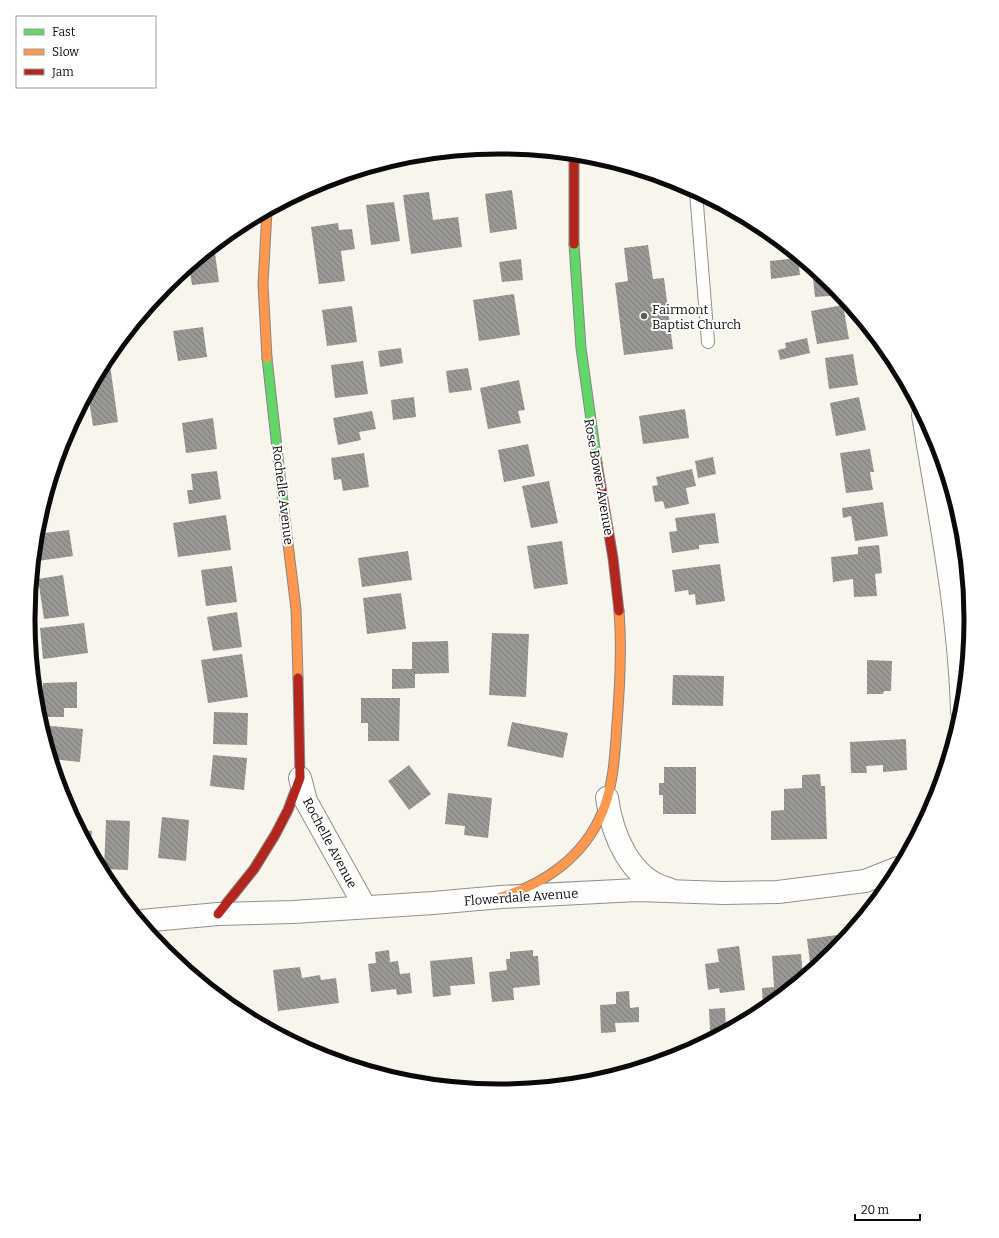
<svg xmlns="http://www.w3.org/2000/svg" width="999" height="1238" viewBox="0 0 999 1238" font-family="Bitter,serif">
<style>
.building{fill:url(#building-back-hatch)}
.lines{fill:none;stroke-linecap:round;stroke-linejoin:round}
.lane-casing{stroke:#91908c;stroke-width:14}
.street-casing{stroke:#91908c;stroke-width:24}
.fast-casing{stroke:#888683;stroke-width:11}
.slow-casing{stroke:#888683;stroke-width:11}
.jam-casing{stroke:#888683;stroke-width:11}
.lane{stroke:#fefefc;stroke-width:12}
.street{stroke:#fefefc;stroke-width:22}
.fast{stroke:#63d668;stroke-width:9}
.slow{stroke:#ff974d;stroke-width:9}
.jam{stroke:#b3261e;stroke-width:9}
.poi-dot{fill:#5d5c59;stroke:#fff;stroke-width:1.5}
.labels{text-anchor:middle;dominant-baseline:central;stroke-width:4;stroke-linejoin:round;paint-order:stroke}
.poi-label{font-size:13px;fill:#0a0a0a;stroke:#fff;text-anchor:start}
.street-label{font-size:13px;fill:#0a0a0a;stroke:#fff}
.rim{fill:none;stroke:#0a0a0a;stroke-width:5}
</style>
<defs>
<pattern id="building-back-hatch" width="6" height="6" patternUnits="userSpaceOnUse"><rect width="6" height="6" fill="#9a9894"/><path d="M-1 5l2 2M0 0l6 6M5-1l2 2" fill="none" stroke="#7c7a77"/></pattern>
</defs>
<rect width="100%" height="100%" fill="#f8f5ed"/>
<g class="building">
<path d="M512 190 517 229 490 233 485 194Z"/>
<path d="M429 192 433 220 458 217 462 247 411 254 403 195Z"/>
<path d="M394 202 400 241 371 245 366 205Z"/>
<path d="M338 223 339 230 352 229 355 249 341 251 345 281 319 284 311 227Z"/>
<path d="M648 245 653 279 664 278 673 349 624 355 615 283 628 281 624 248Z"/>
<path d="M214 246 219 282 192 285 189 267Z"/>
<path d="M798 258 800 275 771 279 770 261Z"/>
<path d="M521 259 523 280 502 282 499 262Z"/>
<path d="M812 269 833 286 841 295 815 297Z"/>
<path d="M514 294 520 335 479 341 473 300Z"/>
<path d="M843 305 849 339 817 344 811 311Z"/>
<path d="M352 306 357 342 327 346 322 310Z"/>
<path d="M203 327 207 357 178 361 173 331Z"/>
<path d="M807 338 810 353 780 360 778 350 786 348 785 343Z"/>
<path d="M401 348 403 363 380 367 378 351Z"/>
<path d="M853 354 858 385 829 389 825 358Z"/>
<path d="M109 358 118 422 93 426 88 394 107 359Z"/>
<path d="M363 361 368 394 335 398 331 365Z"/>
<path d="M468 368 472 390 449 393 446 371Z"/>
<path d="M519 380 525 410 518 411 521 423 488 429 480 388Z"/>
<path d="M414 397 416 417 393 420 391 400Z"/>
<path d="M859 397 866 430 836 436 830 403Z"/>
<path d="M685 409 689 438 643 444 639 416Z"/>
<path d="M372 411 376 429 359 432 361 440 338 445 333 418Z"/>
<path d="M213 418 217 449 186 453 182 423Z"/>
<path d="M528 444 535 476 504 482 498 450Z"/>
<path d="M870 449 874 472H870L873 490 846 493 840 453Z"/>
<path d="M364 453 369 487 343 491 341 479 334 480 331 458Z"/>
<path d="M713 457 716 474 698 478 695 461Z"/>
<path d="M692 469 696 486 686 488 689 504 665 509 663 501 655 502 652 486 658 485 656 477Z"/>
<path d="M217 471 221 499 189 504 187 490H193L191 474Z"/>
<path d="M549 481 558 523 531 528 522 486Z"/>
<path d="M883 502 888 536 855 541 851 516 843 518 842 508Z"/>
<path d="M715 513 719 543 699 545V549L672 553 669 532 677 531 675 518Z"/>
<path d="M226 515 231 550 178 557 173 523Z"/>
<path d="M69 530 73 556 38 561 35 547 36 534Z"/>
<path d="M562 541 568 584 534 589 527 546Z"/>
<path d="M879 545 882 573 875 574 877 596 854 597 853 579 833 582 831 557 858 554V547Z"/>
<path d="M408 551 412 580 362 587 358 558Z"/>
<path d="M720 564 725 601 696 605 695 594 689 595 688 590 675 592 672 570Z"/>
<path d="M232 566 237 602 206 606 201 570Z"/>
<path d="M63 575 69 616 44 619 38 579Z"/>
<path d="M401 593 406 629 367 634 363 598Z"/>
<path d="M237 612 242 647 213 651 207 617Z"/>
<path d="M84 623 88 653 43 659 40 628Z"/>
<path d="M492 633 529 634 526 697 489 695Z"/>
<path d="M448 641 449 673 415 674V688L392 689V669H412V642Z"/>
<path d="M242 654 248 697 208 703 201 660Z"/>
<path d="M867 660 892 661 891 691H884L883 694H867Z"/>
<path d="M673 675 724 676 723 706 672 705Z"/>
<path d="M77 682V708H64V717H43V683Z"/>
<path d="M361 698H400L399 741H368V723H361Z"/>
<path d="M214 712 248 713 247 745 213 744Z"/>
<path d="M512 722 568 733 563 758 507 746Z"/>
<path d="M41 725 83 729 80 762 52 759Z"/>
<path d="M906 739 907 770 883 772V765L866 766 867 773H851L850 742Z"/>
<path d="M213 755 247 758 244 790 210 786Z"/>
<path d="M409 765 431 794 409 810 388 781Z"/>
<path d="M664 767H696V814H663V795H659V783H664Z"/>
<path d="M820 774 821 786H825L827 839 771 840V811L784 810V789L802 788V775Z"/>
<path d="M448 793 492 798 488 838 464 835 465 826 445 824Z"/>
<path d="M162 817 189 820 186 861 158 858Z"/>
<path d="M106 820 130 821 128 870 104 869Z"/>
<path d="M80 829 92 831 90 848Z"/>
<path d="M837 935 839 945 811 970 807 939Z"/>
<path d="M739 946 745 990 720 993 719 988 708 990 705 964 719 962 717 949Z"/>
<path d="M389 950 390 962 398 961 400 974 410 973 412 993 397 995 396 989 371 992 368 964 376 963 375 952Z"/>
<path d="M533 950V956H538L540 985 513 988 514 1000 492 1002 489 972 507 970 506 959H510V952Z"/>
<path d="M801 954 803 977 799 980 787 981 788 990 763 1008 762 988 774 987 772 956Z"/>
<path d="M472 957 475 984 450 986 451 995 433 997 430 961Z"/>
<path d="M300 967 302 978 320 975 321 980 336 978 339 1003 278 1011 273 970Z"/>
<path d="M629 991 630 1008 639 1007V1022L615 1023 616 1032 601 1033 600 1005 616 1004V992Z"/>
<path d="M725 1008 726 1030 710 1031 709 1009Z"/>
</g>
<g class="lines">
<g class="lane-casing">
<path id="lane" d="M696 192 708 342"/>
</g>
<g class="street-casing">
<g id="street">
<path d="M923 415C939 513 959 611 962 711"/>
<path d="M300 778 306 801 365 907"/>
<path d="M607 798C612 834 630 880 669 889"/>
<path d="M141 921 218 914 293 912 433 903 501 897 637 890 724 893 778 892 865 881 898 868"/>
</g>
</g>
<g class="fast-casing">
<g id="fast">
<path d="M574 244 581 348 597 463"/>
<path d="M267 358 284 511"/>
</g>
</g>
<g class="slow-casing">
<g id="slow">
<path d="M267 358 263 284 267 211"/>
<path d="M284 511 296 609 298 678"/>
<path d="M501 897C545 884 584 856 602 813 614 785 615 752 617 723 620 686 622 649 619 611"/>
</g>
</g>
<g class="jam-casing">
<g id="jam">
<path d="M574 155V244"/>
<path d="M597 463 613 558 619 611"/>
<path d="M218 914 254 869 275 835 288 810 300 778 298 678"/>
</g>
</g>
<use href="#lane" class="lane"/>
<use href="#street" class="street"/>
<use href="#fast" class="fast"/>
<use href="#slow" class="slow"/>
<use href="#jam" class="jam"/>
</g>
<circle class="poi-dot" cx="644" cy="316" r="4"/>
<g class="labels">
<g class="poi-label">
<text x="652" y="309">Fairmont<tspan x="652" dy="15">Baptist Church</tspan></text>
</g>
<g class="street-label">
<text transform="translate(599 477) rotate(80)">Rose Bower Avenue</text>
<text transform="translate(283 495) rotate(83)">Rochelle Avenue</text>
<text transform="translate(330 843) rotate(62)">Rochelle Avenue</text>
<text transform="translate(521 897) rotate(-4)">Flowerdale Avenue</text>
</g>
</g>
<path d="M0 0H999V1238H0ZM499 154H500A464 464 0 0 1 964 618V620A464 464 0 0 1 500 1084H499A464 464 0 0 1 35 620V618A464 464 0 0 1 499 154Z" fill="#fff" fill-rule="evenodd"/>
<path class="rim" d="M499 154H500A464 464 0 0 1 964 618V620A464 464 0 0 1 500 1084H499A464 464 0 0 1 35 620V618A464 464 0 0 1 499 154Z"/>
<rect x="16" y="16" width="140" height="72" fill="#ffffff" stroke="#9d9d9d"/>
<rect x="24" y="29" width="20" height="6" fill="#63d668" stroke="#9d9d9d"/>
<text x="52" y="36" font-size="12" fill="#0a0a0a">Fast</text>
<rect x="24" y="49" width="20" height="6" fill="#ff974d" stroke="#9d9d9d"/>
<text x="52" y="56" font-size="12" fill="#0a0a0a">Slow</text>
<rect x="24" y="69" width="20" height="6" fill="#b3261e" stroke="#9d9d9d"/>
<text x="52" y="76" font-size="12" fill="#0a0a0a">Jam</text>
<path d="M855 1214v6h65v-6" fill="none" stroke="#0a0a0a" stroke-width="2"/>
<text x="861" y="1214" font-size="12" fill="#0a0a0a" stroke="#ffffff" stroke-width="3" paint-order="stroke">20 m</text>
</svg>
